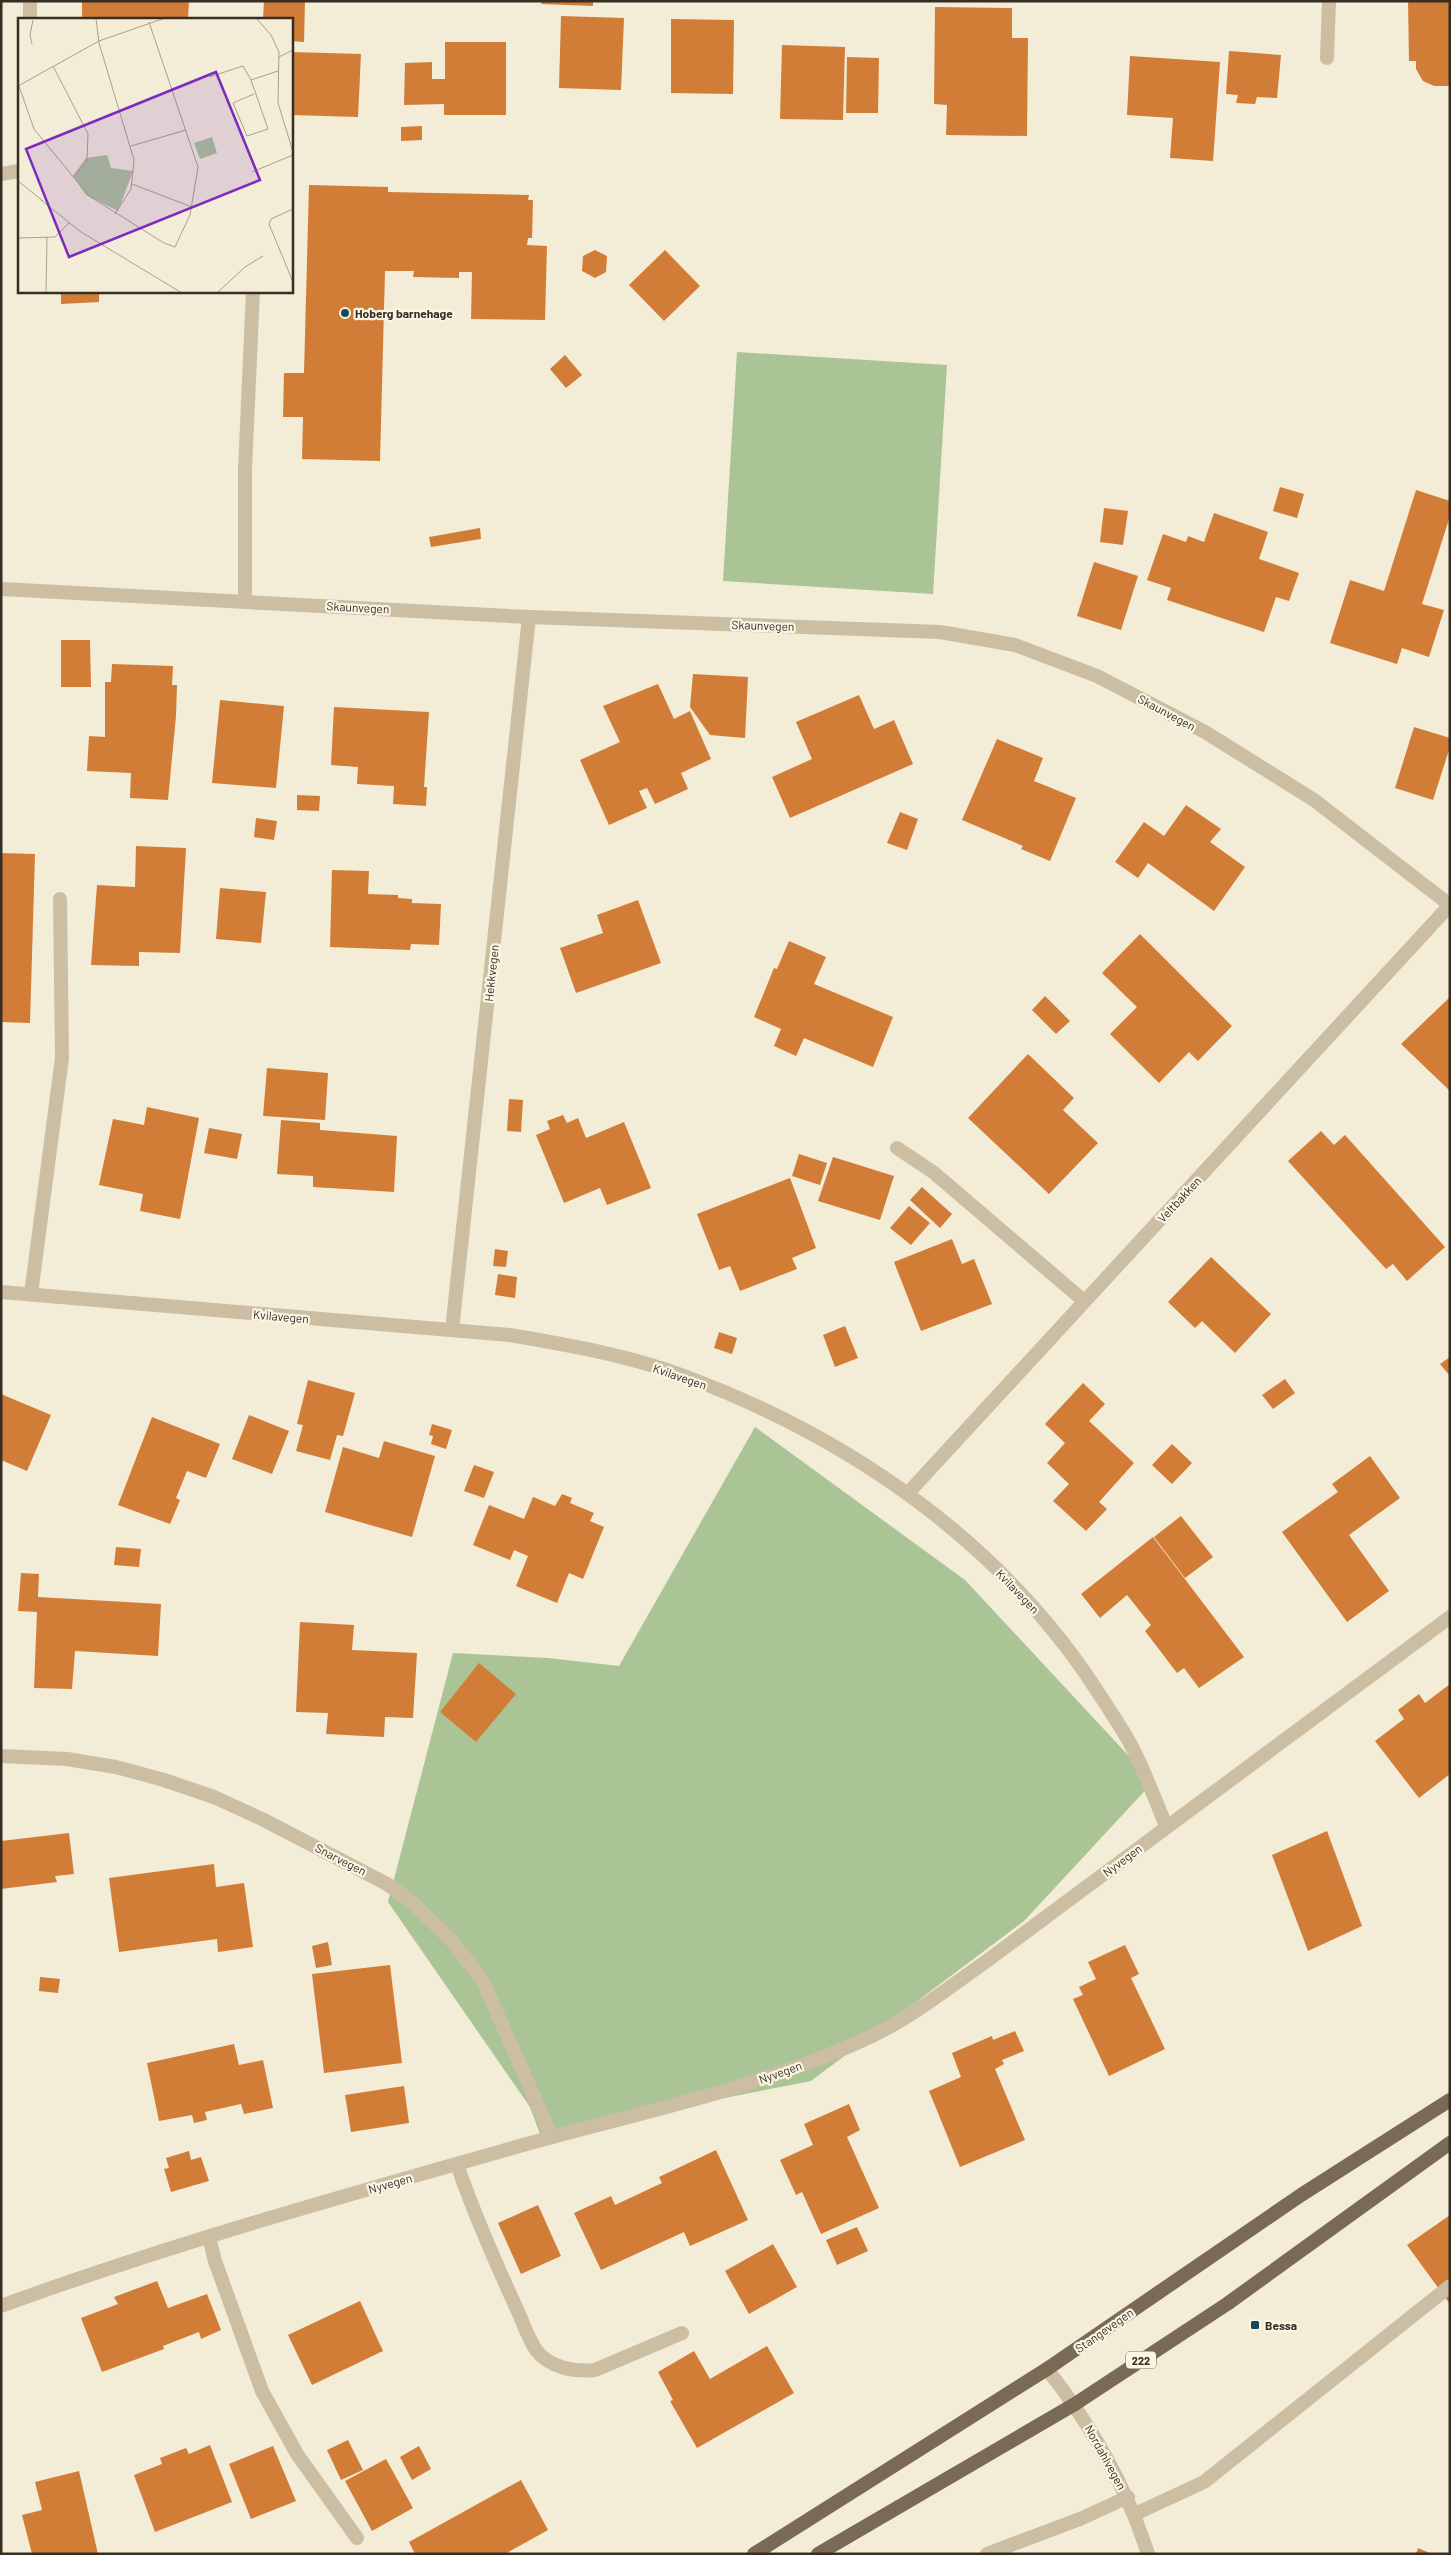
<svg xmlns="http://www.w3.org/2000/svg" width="1451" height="2555" viewBox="0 0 1451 2555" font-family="Barlow,sans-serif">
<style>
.green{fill:#aac496}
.building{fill:#d27d37}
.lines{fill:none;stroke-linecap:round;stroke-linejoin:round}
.service{stroke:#ccbea2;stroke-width:14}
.minor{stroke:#ccbea2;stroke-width:14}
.primary{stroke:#7a6955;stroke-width:14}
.poi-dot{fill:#17485b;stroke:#fbf5e4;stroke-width:2}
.labels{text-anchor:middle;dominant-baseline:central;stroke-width:4.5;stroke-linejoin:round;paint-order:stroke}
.shield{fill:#fbf5e4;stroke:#716a5e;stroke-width:1}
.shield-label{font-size:11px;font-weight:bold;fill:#362e25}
.poi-label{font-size:12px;font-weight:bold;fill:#362e25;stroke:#fbf5e4;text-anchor:start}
.street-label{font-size:12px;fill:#362e25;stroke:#fbf5e4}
.inset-road{fill:none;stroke:#a7a090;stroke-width:1}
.view{fill:#7b2cbf;fill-opacity:0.15;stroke:#7b2cbf;stroke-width:2.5}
.inset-edge{fill:none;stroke:#362e25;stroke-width:2.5}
</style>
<rect width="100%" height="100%" fill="#f3ecd7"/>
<g class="green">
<path d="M737 352 947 365 933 594 723 581Z"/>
<path d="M755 1427 965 1580 1153 1782 1024 1921 811 2081 540 2134 530 2107 388 1902 453 1653 548 1658 619 1666Z"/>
</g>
<g class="building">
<path d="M82 1H189L188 19H82Z"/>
<path d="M264 1H305L304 42 291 41V19H263Z"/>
<path d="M542 1H593V6L541 4Z"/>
<path d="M1408 1H1450V85L1448 86H1434L1423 81 1416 69V61H1409Z"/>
<path d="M935 7 1012 8V38H1028L1027 136 946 135 947 105 934 104Z"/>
<path d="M561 16 624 18 621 90 559 88Z"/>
<path d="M671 19 734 20 733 94 671 93Z"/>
<path d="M445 42H506V115H444V104L404 105 405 63 432 62V79H445Z"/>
<path d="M782 45 845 47 843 120 780 119Z"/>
<path d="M1229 51 1281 55 1277 98 1257 97 1255 104 1236 103 1238 95 1226 94Z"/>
<path d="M291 52 361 54 358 117 291 115Z"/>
<path d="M1130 56 1220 62 1213 161 1170 158 1173 118 1127 115Z"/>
<path d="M847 57 879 58 878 113H846Z"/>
<path d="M422 126V140L401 141V127Z"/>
<path d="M309 185 388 187V192L529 195 528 200H533L532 238H528L527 245 547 246 545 320 471 319 472 272H459V278L413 277 414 271H385L380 461 302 459 303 417H283L284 373H304Z"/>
<path d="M595 250 607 256 606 272 595 278 582 271 583 256Z"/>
<path d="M665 250 700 286 664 321 629 285Z"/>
<path d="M61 291H99V302L61 304Z"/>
<path d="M565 355 582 375 566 388 550 369Z"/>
<path d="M1280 487 1304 494 1297 518 1273 511Z"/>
<path d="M1416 490 1450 501V516L1422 604 1444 610 1429 657 1402 648 1397 664 1330 643 1350 580 1384 591Z"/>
<path d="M1104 508 1128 511 1123 545 1100 542Z"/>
<path d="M1214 513 1268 532 1259 559 1299 573 1289 601 1276 597 1264 632 1167 600 1171 588 1147 580 1163 534 1186 542 1188 536 1204 542Z"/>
<path d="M480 528 481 539 431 547 429 537Z"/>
<path d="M1094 562 1138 576 1121 630 1077 616Z"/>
<path d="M61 640H90L91 687H61Z"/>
<path d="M112 664 173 666 172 685H177L176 716 168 800 130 798 131 773 87 771 89 736 105 737V682H111Z"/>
<path d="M693 674 748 677 745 738 710 735 690 707Z"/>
<path d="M658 684 674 719 690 711 711 759 681 773 688 789 655 804 647 788 639 791 647 808 609 825 580 760 620 742 603 706Z"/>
<path d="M859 695 874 729 894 720 913 764 790 818 772 777 812 759 796 722Z"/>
<path d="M220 700 284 706 276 788 212 783Z"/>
<path d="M334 707 429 712 424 787H427L426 806 393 804 394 786 357 784 358 767 331 765Z"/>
<path d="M1414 727 1450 738V747L1433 800 1395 788Z"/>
<path d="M997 739 1043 758 1034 781 1076 798 1050 861 1021 849 1023 846 962 820Z"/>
<path d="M297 795 320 796 319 811 297 810Z"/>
<path d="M1186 805 1221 829 1210 842 1245 867 1214 911 1148 863 1138 878 1115 862 1144 822 1164 836Z"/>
<path d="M900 812 918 819 907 850 887 843Z"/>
<path d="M256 818 277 821 274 840 254 837Z"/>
<path d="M136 846 186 848 180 953 139 952V966L91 965 97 885 135 887Z"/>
<path d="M1 853 35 854 30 1023 1 1022Z"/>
<path d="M332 870 369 871 368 894 398 895V898L412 899V903L441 904 439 945 411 944 410 950 330 947Z"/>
<path d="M220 888 266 892 261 943 216 939Z"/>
<path d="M638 900 661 963 576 993 560 948 603 933 597 915Z"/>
<path d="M1140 934 1232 1026 1198 1061 1189 1052 1159 1083 1110 1034 1137 1007 1102 973Z"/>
<path d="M789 941 826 957 814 984 893 1017 873 1067 804 1038 796 1056 774 1046 781 1029 754 1017 774 968 777 969Z"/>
<path d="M1045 996 1070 1021 1056 1034 1032 1010Z"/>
<path d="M1450 997V1091L1401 1044Z"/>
<path d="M1028 1054 1074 1098 1063 1110 1098 1143 1049 1194 968 1118Z"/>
<path d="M267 1068 328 1073 325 1120 263 1116Z"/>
<path d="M509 1099 523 1100 521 1132 507 1131Z"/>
<path d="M147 1107 199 1118 180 1219 140 1211 143 1194 99 1185 113 1119 144 1125Z"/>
<path d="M563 1115 567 1123 578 1118 586 1138 624 1122 651 1188 607 1205 600 1188 564 1203 536 1135 550 1129 547 1121Z"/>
<path d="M281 1120 320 1123V1130L397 1136 394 1192 313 1187V1176L277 1174Z"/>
<path d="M209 1128 242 1134 237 1159 204 1153Z"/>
<path d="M1321 1131 1334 1145 1345 1135 1445 1247 1407 1281 1393 1264 1386 1269 1288 1161Z"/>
<path d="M799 1154 827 1163 820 1185 792 1176Z"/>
<path d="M833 1157 894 1176 880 1220 818 1201Z"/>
<path d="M790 1178 816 1248 792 1258 797 1269 740 1291 730 1266 719 1270 697 1214Z"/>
<path d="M922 1187 952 1214 940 1228 910 1200Z"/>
<path d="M909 1206 930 1223 911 1245 890 1228Z"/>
<path d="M952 1239 962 1264 974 1259 992 1304 921 1331 894 1262Z"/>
<path d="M495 1249 508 1251 506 1267 493 1266Z"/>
<path d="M1211 1257 1271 1314 1235 1353 1202 1321 1195 1328 1168 1302Z"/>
<path d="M498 1274 517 1277 515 1298 495 1295Z"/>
<path d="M845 1326 858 1358 835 1367 823 1335Z"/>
<path d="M719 1332 737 1338 732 1354 714 1348Z"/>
<path d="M1450 1357V1376L1440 1364Z"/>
<path d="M1285 1379 1295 1393 1273 1409 1262 1395Z"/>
<path d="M308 1380 355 1393 343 1436 337 1435 330 1460 296 1451 303 1425 297 1424Z"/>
<path d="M1083 1383 1105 1404 1089 1421 1134 1463 1099 1502 1107 1509 1086 1531 1053 1501 1069 1484 1047 1463 1065 1443 1045 1424Z"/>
<path d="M1 1394 51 1415 27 1471 1 1460Z"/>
<path d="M249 1415 289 1431 272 1474 232 1459Z"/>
<path d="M152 1417 220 1444 206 1478 187 1471 176 1498 180 1500 170 1524 118 1505Z"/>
<path d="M432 1424 452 1430 446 1449 431 1444 433 1436 429 1435Z"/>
<path d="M384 1441 435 1456 412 1537 325 1512 343 1447 379 1458Z"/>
<path d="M1172 1444 1192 1463 1172 1484 1152 1465Z"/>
<path d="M1370 1456 1400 1498 1349 1535 1389 1591 1347 1622 1282 1532 1338 1492 1332 1484Z"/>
<path d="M474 1465 494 1472 484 1498 464 1491Z"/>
<path d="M562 1494 572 1498 570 1503 594 1513 590 1521 604 1527 583 1579 569 1573 557 1603 516 1586 528 1556 514 1550 510 1560 473 1545 489 1505 524 1519 533 1497 555 1506Z"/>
<path d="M1181 1516 1213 1557 1185 1578 1154 1537Z"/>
<path d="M1153 1537 1244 1657 1199 1688 1184 1668 1177 1673 1145 1631 1151 1625 1127 1595 1100 1618 1081 1594Z"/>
<path d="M116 1547 141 1549 139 1567 114 1565Z"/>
<path d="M21 1573 39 1574 38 1597 161 1604 158 1656 75 1651 72 1689 34 1688 37 1612 18 1611Z"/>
<path d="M300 1622 354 1625 352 1650 417 1653 413 1718 385 1717 384 1737 326 1734 328 1713 296 1712Z"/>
<path d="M479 1663 516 1694 476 1742 440 1712Z"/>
<path d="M1450 1684V1774L1419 1798 1375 1741 1404 1719 1398 1710 1419 1694 1425 1703Z"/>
<path d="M1327 1831 1362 1926 1308 1951 1272 1855Z"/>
<path d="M69 1833 74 1874 55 1876 57 1882 1 1889V1841Z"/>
<path d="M214 1864 216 1887 244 1883 253 1947 218 1952 217 1939 119 1952 109 1878Z"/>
<path d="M328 1942 332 1965 316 1968 312 1946Z"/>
<path d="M1125 1945 1139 1974 1131 1978 1165 2049 1109 2076 1073 1999 1083 1995 1079 1987 1096 1979 1088 1962Z"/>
<path d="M390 1965 402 2063 324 2073 312 1974Z"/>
<path d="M40 1977 60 1979 58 1993 39 1991Z"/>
<path d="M1015 2031 1024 2051 1002 2060 1004 2064 995 2069 1025 2140 960 2167 929 2091 961 2077 952 2053 992 2036 993 2040Z"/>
<path d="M234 2044 239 2065 263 2060 273 2108 244 2114 241 2104 205 2112 207 2120 194 2123 192 2115 159 2121 147 2063Z"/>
<path d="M404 2086 409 2123 351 2132 345 2095Z"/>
<path d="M849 2104 860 2130 847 2137 879 2208 821 2234 802 2192 796 2195 780 2160 813 2145 804 2124Z"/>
<path d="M716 2150 748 2220 690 2246 684 2232 601 2270 574 2213 611 2196 615 2205 662 2183 659 2177Z"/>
<path d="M189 2151 191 2160 201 2157 209 2181 171 2192 164 2169 169 2168 166 2158Z"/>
<path d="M538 2205 561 2256 521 2274 498 2223Z"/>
<path d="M1450 2215V2304L1407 2245Z"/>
<path d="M857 2227 868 2251 837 2265 826 2240Z"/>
<path d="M773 2244 797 2287 749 2314 725 2271Z"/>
<path d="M157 2281 168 2308 207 2294 221 2330 201 2339 199 2332 163 2346 164 2349 102 2372 81 2318 118 2304 114 2297Z"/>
<path d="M360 2301 383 2351 312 2385 288 2335Z"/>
<path d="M767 2346 794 2393 697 2448 670 2401 673 2400 658 2372 694 2351 710 2379Z"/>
<path d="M348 2440 363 2470 341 2480 327 2450Z"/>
<path d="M210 2445 232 2502 155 2532 134 2475 162 2464 160 2458 186 2448 189 2454Z"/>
<path d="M273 2446 296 2501 251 2519 229 2464Z"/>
<path d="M419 2446 431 2469 412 2480 400 2457Z"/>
<path d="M386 2459 413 2508 372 2531 345 2481Z"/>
<path d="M79 2471 98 2554H32L22 2515 42 2510 35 2482Z"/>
<path d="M521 2480 548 2530 505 2554H415L409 2542Z"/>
<path d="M1418 2548 1432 2554H1416Z"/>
</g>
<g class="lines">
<g class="service">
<path d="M1 174 19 171"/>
<path d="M245 600V469L253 291"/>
<path d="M897 1148 933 1172 1084 1301"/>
<path d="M31 1294 62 1058 60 899"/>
<path d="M457 2164C473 2212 494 2259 515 2305 522 2319 527 2337 536 2350 550 2368 574 2372 595 2370L682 2333"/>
<path d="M209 2237 215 2261 262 2391 297 2454 357 2538"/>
<path d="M1135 2514 1204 2482 1450 2286"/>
<path d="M987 2554 1080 2519 1128 2497"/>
</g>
<g class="minor">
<path d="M30 19V1"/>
<path d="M1327 58 1329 1"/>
<path d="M1 589 529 617 940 632 1015 645 1097 676 1205 732 1314 800 1450 905"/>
<path d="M1 1292 510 1335C569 1345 631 1356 687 1377 855 1440 1009 1548 1105 1703 1115 1719 1126 1734 1134 1751 1146 1775 1156 1801 1166 1826"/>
<path d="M452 1330 529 617"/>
<path d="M908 1493 1450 905"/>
<path d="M1 1756 67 1759 116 1767 164 1780 214 1797 262 1819 387 1884 412 1902 451 1940 483 1981 552 2137"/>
<path d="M1 2306C173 2243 348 2195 523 2145 640 2112 764 2088 874 2035 913 2016 948 1988 984 1963L1450 1617"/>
<path d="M1047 2369C1092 2426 1126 2485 1148 2554"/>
</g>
<g class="primary">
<path d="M754 2554 1047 2369 1301 2195 1450 2100"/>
<path d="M818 2554 1075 2404 1227 2304 1450 2143"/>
</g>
</g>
<g class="poi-dot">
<circle cx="345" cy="313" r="5"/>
<rect x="1250" y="2320" width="10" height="10" rx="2.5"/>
</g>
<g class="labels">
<rect class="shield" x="1126" y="2351.5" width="30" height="17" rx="4"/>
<g class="shield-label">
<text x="1141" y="2360">222</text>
</g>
<g class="poi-label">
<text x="355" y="313">Hoberg barnehage</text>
<text x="1265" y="2325">Bessa</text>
</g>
<g class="street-label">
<text transform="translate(358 607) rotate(3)">Skaunvegen</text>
<text transform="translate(763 625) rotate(2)">Skaunvegen</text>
<text transform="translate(1167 712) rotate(28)">Skaunvegen</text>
<text transform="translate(491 973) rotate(-84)">Hekkvegen</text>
<text transform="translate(1179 1199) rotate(-47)">Veltbakken</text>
<text transform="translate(281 1316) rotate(5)">Kvilavegen</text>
<text transform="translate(680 1376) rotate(19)">Kvilavegen</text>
<text transform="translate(1018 1591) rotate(46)">Kvilavegen</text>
<text transform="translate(341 1859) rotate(27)">Snarvegen</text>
<text transform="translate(1122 1860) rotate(-37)">Nyvegen</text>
<text transform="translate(780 2072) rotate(-20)">Nyvegen</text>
<text transform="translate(390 2183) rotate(-16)">Nyvegen</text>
<text transform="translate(1104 2330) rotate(-35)">Stangevegen</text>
<text transform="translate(1106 2457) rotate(61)">Nordahlvegen</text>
</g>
</g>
<g transform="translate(18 18)">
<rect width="275" height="275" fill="#f3ecd7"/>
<path d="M194 119 199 135 182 141 176 125ZM89 137 93 150 115 153 100 193 68 177 55 158 68 140Z" fill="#aac496"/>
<path class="inset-road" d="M78 0 81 25 116 142 113 171 97 196M238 0 253 17 261 34 260 85 275 134M14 26 12 17 15 2M261 39 275 32M35 48 70 116 69 142 56 159M191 59 225 48 233 62M0 68 81 23 147 0M1 68 16 111 71 178 146 225 157 229 172 197 180 149 131 4M236 76 215 85 229 118 250 111 233 62 260 53M113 128 168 112M234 154 275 137M0 163 25 183M114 166 174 189M23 182 63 214 164 275M275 191 253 201 251 206 275 264M0 220 37 219 52 204M28 275 29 219M199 275 227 249 245 238"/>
<path class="view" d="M198 54 242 162 51 239 8 131Z"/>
<rect width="275" height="275" class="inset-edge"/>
</g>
<rect width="1451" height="2555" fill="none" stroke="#362e25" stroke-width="5"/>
</svg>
